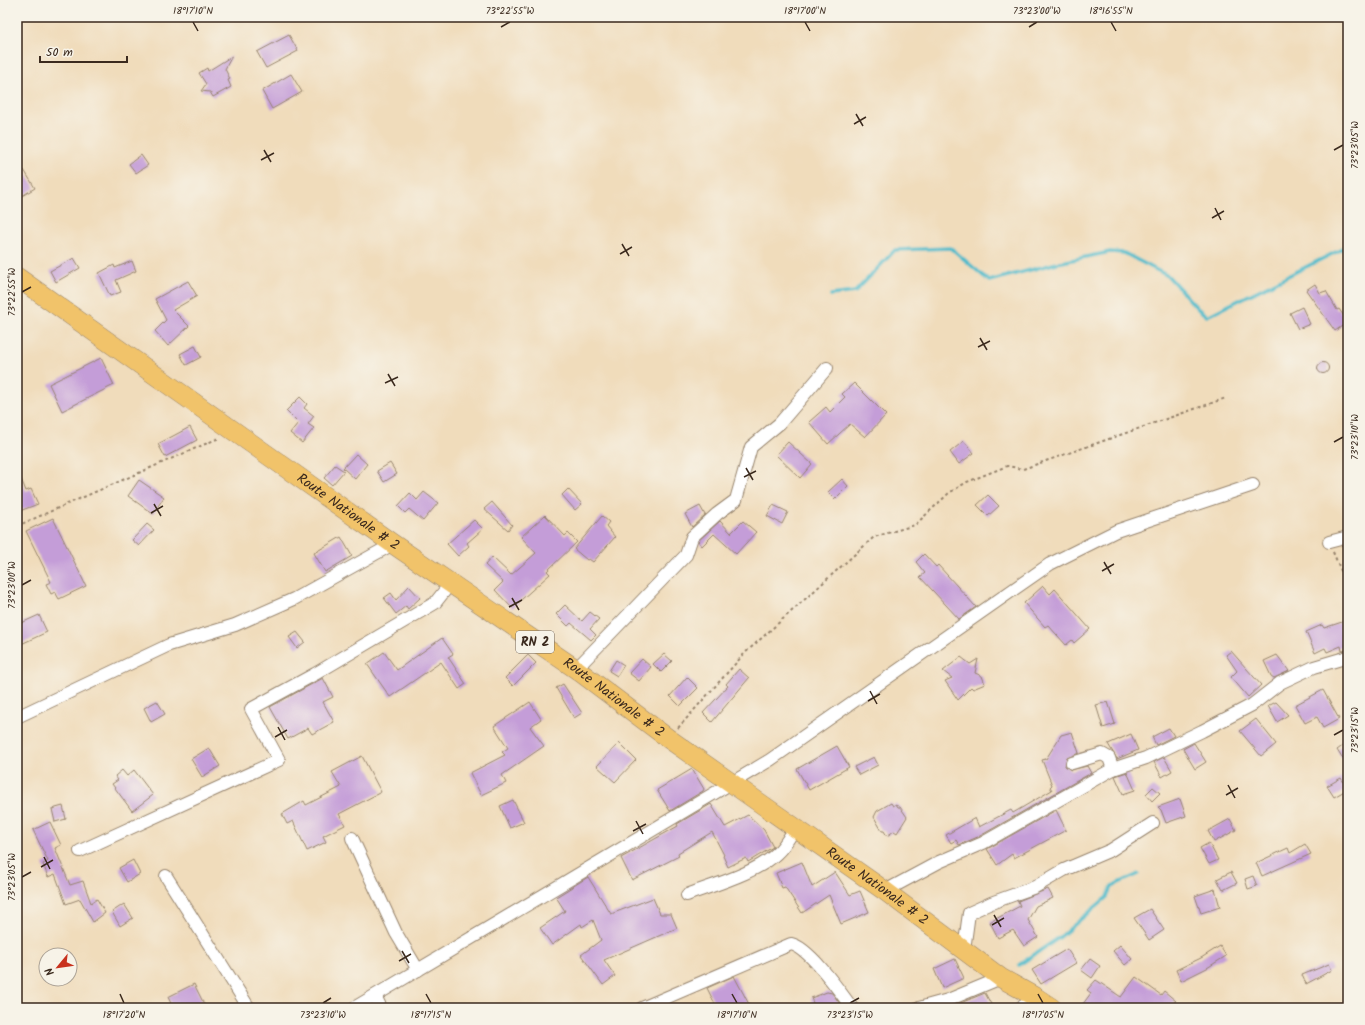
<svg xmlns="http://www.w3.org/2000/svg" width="1365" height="1025" viewBox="0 0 1365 1025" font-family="Kalam,sans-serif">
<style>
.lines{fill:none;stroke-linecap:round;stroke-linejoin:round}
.stream{stroke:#50bbcb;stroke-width:3.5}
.building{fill:#c49dd8}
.street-casing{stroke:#96836c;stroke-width:14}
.primary-casing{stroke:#96836c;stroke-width:20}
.path{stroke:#96836c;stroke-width:2;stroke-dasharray:3 3;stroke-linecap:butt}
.street{stroke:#fff;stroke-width:12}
.primary{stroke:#f1c36a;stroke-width:19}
.ticks{fill:none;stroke:#3b2a1e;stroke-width:1.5}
.labels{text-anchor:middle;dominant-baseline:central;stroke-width:3.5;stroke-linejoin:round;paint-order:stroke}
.shield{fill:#f7f3e8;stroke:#73665b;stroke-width:1}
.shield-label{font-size:13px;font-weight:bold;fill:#3b2a1e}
.street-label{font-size:14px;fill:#3b2a1e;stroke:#f7f3e8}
.neatline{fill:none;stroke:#3b2a1e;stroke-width:1.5}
.ticks-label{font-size:10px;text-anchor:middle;fill:#3b2a1e}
</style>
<rect width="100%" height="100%" fill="#f7f3e8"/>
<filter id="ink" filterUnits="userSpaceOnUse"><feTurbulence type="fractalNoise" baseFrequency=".025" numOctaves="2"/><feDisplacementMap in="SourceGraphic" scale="8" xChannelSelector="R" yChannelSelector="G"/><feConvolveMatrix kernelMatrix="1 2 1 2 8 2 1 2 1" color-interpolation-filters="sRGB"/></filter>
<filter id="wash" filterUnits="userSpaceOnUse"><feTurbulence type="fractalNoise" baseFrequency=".012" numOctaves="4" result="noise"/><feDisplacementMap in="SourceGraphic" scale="16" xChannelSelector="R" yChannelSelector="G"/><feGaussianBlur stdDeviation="0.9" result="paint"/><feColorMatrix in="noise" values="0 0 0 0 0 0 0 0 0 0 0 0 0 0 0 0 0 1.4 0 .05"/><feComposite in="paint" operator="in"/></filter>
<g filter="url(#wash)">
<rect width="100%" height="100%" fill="#f0dcbb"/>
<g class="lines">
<g class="stream">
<path d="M831 295 855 292 895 250 951 248 989 281 1057 263 1110 252 1124 253 1168 276 1198 309 1207 316 1348 246"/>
<path d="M1019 965 1060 937 1107 897 1112 886 1139 874"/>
</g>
</g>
<g id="blocks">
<g class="building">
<path d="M289 35 298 51 266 68 257 52Z"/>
<path d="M232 56 225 69 230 79 228 80 231 87 213 97 210 92 201 91 206 84 199 73 207 68 208 71Z"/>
<path d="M291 74 302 92 272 109 262 91Z"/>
<path d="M141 155 148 165 136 173 129 164Z"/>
<path d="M24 170 35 188 17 199V174Z"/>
<path d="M74 258 80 268 56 282 50 271Z"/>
<path d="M132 261 136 271 116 280 121 292 110 296 99 273 114 265 115 268Z"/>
<path d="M188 281 197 296 173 310 189 326 168 346 155 331 166 320 155 299Z"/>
<path d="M1315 284 1320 293 1326 291 1337 310 1339 309 1348 322 1335 331 1306 290Z"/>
<path d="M1302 307 1310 324 1298 329 1290 313Z"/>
<path d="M195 346 201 357 186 365 180 354Z"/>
<path d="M101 358 114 385 62 411 49 384Z"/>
<circle cx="1323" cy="368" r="5.5"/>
<path d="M854 383 886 415 865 437 850 424 828 444 809 422 826 407 830 412 845 397 842 394Z"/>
<path d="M300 397 307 404 304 408 314 416 308 424 314 428 302 443 290 433 298 423 286 411Z"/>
<path d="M190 427 197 440 165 457 158 444Z"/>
<path d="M964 441 974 453 959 464 950 452Z"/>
<path d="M788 442 812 464 800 478 776 455Z"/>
<path d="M356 454 367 464 355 479 343 468Z"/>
<path d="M390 463 397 474 384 482 377 471Z"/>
<path d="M335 465 344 471 332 485 324 478Z"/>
<path d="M17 469 26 491 31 489 38 504 17 512Z"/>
<path d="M842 479 848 486 835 499 828 492Z"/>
<path d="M139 480 164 497 153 514 128 496Z"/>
<path d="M568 489 582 504 575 510 562 495Z"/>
<path d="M424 492 438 503 423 521 409 509 405 513 398 506 410 493 417 500Z"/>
<path d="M988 495 999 506 988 516 977 505Z"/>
<path d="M492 502 512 525 508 530 484 509Z"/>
<path d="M773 505 788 512 782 524 767 516Z"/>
<path d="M700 506 705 515 692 527 685 514Z"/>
<path d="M545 515 565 536 568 533 577 542 547 571 550 574 512 608 495 590 503 582 485 565 492 557 511 575 536 553 521 537Z"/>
<path d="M602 516 609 522 606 526 615 537 593 562 589 559 587 560 574 549Z"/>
<path d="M53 518 86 586 59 599 55 592 51 594 46 584 51 582 26 531Z"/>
<path d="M474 520 483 529 467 543 469 546 458 556 447 544Z"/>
<path d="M720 521 731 533 743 521 756 532 736 554 714 534 702 546 698 541Z"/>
<path d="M147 524 154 530 139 546 132 540Z"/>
<path d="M341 537 352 556 325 572 314 553Z"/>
<path d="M924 554 936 567 938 565 976 607 959 619 920 577 925 573 916 562Z"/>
<path d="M409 586 420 598 408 609 406 606 396 614 384 598 391 593 396 600Z"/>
<path d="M1043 586 1050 594 1055 589 1090 629 1074 643 1072 640 1066 645 1048 625 1045 627 1024 603Z"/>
<path d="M565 605 582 621 590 612 599 619 590 629 596 635 591 640 571 623 568 626 556 614Z"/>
<path d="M39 615 47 632 17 646V625Z"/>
<path d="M1348 620V650L1342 651 1341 646 1327 652 1325 648 1315 653 1306 632 1322 625 1324 628Z"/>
<path d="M297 632 305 642 297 648 289 637Z"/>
<path d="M442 638 453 654 448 657 466 684 459 689 441 662 390 697 367 664 384 652 397 670Z"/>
<path d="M1231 651 1261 685 1248 697 1231 677 1237 671 1226 655Z"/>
<path d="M664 654 672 661 661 672 653 664Z"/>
<path d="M528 655 536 663 513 686 505 678Z"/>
<path d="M1277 655 1289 671 1274 678 1271 676 1264 661Z"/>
<path d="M961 657 970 664 978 659 975 673 982 676 985 684 973 689 971 687 958 700 945 681 952 678 943 671Z"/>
<path d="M642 659 651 667 639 681 629 673Z"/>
<path d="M616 660 624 665 617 676 609 671Z"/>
<path d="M739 669 749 678 712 722 703 713 728 686 726 684Z"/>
<path d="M687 677 698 688 680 706 670 696Z"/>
<path d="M323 678 333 697 323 702 334 722 312 734 308 728 288 739 270 707Z"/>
<path d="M563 684 582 713 574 718 556 688Z"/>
<path d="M1323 690 1339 719 1323 728 1317 717 1305 723 1295 705Z"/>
<path d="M157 701 165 714 151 722 144 708Z"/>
<path d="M530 702 541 719 530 727 544 746 502 775 506 783 481 795 470 773 505 755 502 752 508 748 494 726Z"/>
<path d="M1108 702 1115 724 1103 728 1096 705Z"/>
<path d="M1276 702 1288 715 1277 722 1268 706Z"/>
<path d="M1256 719 1276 744 1261 756 1240 731Z"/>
<path d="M1169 728 1174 736 1156 745 1152 737Z"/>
<path d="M1072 732 1079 753 1067 758 1065 766 1071 770 1087 766 1091 773 980 836 959 845 956 840 951 843 946 835 975 818 979 827 1011 810 1013 813 1052 790 1050 787 1052 785 1042 760 1046 759 1061 735Z"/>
<path d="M1131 734 1138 750 1117 759 1108 744Z"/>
<path d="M1348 742V754L1342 758 1337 750Z"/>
<path d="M619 743 636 760 615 782 597 766Z"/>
<path d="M1194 743 1206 762 1195 769 1183 749Z"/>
<path d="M837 746 849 767 809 790 797 769Z"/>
<path d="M209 748 220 766 202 777 191 759Z"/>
<path d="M362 756 381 792 339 814 345 825 323 836 326 842 307 851 293 821 287 824 282 814 304 801 306 805 341 787 332 772Z"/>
<path d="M874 757 878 765 859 775 854 767Z"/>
<path d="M1164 757 1172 771 1162 777 1154 762Z"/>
<path d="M692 769 704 789 703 791 670 811 657 790Z"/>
<path d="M122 770 127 776 134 770 153 795 132 811 112 784 118 780 115 776Z"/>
<path d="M1127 772 1135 790 1123 794 1115 776Z"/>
<path d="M1341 778 1348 789 1334 797 1327 786Z"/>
<path d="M1153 787 1160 793 1152 801 1146 794Z"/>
<path d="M1180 799 1186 816 1166 823 1161 810 1158 807Z"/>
<path d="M513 800 524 822 510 828 500 806Z"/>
<path d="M891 803 893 806 896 804 898 807H900L907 817 897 833 894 831 887 836 884 831H882L874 817 877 811Z"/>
<path d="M711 804 725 827 748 815 764 830 773 847 748 862 746 858 728 867 723 856 724 855 712 832 678 853 679 856 632 880 621 858 678 826 677 824Z"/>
<path d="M63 806 66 819 55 822 52 809Z"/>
<path d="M1056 810 1066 830 1014 858 1012 854 997 865 987 849Z"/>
<path d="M1230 819 1236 830 1214 842 1208 831Z"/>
<path d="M50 822 61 845 55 848 70 885 83 881 91 903 97 899 105 913 93 922 80 899 66 904 55 874 48 877 43 864 48 861 33 830Z"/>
<path d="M1209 843 1218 860 1209 864 1200 848Z"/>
<path d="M1305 844 1311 854 1262 876 1256 863 1288 848 1290 853Z"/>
<path d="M133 860 140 874 127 882 119 868Z"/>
<path d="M802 862 812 887 835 872 850 895 860 891 869 912 841 924 829 895 802 913 785 887 782 888 776 873Z"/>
<path d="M1231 872 1237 883 1223 890 1217 879Z"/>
<path d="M1253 876 1257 886 1248 889 1245 879Z"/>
<path d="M588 877 611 914 653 898 660 914H671L677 928 604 960 615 976 603 985 581 955 601 940 593 920 582 927 581 924 552 945 540 928 565 911 556 897Z"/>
<path d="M1048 889 1053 898 1036 906 1028 920 1038 937 1024 946 1013 930 998 938 990 922 1020 906 1018 901Z"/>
<path d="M1215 889 1220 907 1201 913 1195 896Z"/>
<path d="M124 904 133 918 120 926 112 912Z"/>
<path d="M1150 909 1164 930 1149 940 1134 918Z"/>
<path d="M1120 945 1132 959 1125 965 1113 951Z"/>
<path d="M1220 946 1226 956 1207 968 1181 981 1176 970 1201 958Z"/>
<path d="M1067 949 1076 963 1041 984 1032 970Z"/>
<path d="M955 959 964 978 942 988 934 969Z"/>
<path d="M1090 959 1100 966 1092 978 1081 970Z"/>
<path d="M1329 964 1332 970 1306 984 1302 975Z"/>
<path d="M734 976 751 1008H717L707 988Z"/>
<path d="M1136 977 1161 995 1164 991 1176 1001 1165 1008H1080L1091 993 1087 990 1096 980 1121 997Z"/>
<path d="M194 984 206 1008H173L168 997Z"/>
<path d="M827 992 832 993 843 1008H815L811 998Z"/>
<path d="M985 993 993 1008H947L951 1007Z"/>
</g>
</g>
</g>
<g filter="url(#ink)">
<use href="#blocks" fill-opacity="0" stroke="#96836c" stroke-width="1"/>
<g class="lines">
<g class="street-casing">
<g id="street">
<path d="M1329 542 1348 537"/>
<path d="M576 669 686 555 692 537 717 514 736 500 751 447 780 423 827 368"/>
<path d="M17 717 169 645 235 625 294 599 393 544"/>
<path d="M1072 763 1102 754 1109 758 1113 769"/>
<path d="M352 838 396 933 418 970"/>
<path d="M80 851 279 760 251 709 315 674 435 603 450 584"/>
<path d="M166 876 249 1008"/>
<path d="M885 891 939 862 983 843 1113 769 1146 758 1202 731 1252 705 1280 683 1314 667 1348 657"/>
<path d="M687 895C713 885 757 873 777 853 785 846 790 836 795 828"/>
<path d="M964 950 969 913 991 903 1035 887 1064 870 1111 850 1153 823"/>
<path d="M375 996 381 1008"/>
<path d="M354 1008 770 760 1050 564 1116 531 1253 485"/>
<path d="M642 1008 791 944C809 947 841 993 852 1008"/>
<path d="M919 1008 948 1000 1001 978"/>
<path d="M1020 1008 1037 998"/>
</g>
</g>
<g class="primary-casing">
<g id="primary">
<path id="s1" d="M17 277 393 544 576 669 669 739 885 891 1001 978 1037 998 1052 1008"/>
</g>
</g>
<g class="path">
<path d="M17 526 219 438"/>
<path d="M1333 552 1348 587"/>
<path d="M678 728 744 654 874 537 915 525 949 493 967 482 1007 466 1023 469 1226 398"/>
</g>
<use href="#street" class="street"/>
<use href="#primary" class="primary"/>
</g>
</g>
<path class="ticks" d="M193 22 198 31M805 22 810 31M1111 22 1116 31M501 27 510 22M1029 27 1037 22M856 114 863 126M854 124 866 117M264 150 271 162M1334 150 1343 145M261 160 274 153M1215 208 1221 220M1212 218 1224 211M622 244 629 256M620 254 632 247M22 292 31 287M980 338 987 350M978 347 990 341M388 374 395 386M385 383 398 377M1334 442 1343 437M746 468 753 480M744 477 756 471M154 504 161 516M151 513 163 506M1104 562 1111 574M1102 571 1114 564M22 585 31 580M512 598 519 610M509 607 522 600M870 691 877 704M868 701 880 694M278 727 285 740M1334 735 1343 730M275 737 287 730M1228 785 1235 798M1226 795 1238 788M636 821 643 834M633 831 646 824M44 857 50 869M41 867 53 860M22 877 31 872M994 915 1001 927M992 925 1004 918M402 951 409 963M399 961 411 954M120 994 124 1003M426 994 431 1003M732 994 737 1003M1038 994 1043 1003M323 1003 331 998M850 1003 859 998"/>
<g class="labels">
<rect class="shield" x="516" y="631" width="38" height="22" rx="3"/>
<g class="shield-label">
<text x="535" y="642">RN 2</text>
</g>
<g class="street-label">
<text stroke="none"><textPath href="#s1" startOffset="406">Route Nationale # 2</textPath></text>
<text stroke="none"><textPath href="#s1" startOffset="730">Route Nationale # 2</textPath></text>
<text stroke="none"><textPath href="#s1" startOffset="1054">Route Nationale # 2</textPath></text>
</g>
</g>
<rect width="1365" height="1025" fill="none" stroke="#f7f3e8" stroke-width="44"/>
<g transform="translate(58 967) rotate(241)"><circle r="19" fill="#f7f3e8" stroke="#aca397"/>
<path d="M0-3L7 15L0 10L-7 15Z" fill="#c8321e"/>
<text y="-6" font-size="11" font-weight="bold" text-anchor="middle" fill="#3b2a1e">N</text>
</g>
<path d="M40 56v6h87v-6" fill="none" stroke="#3b2a1e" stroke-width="2"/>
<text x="46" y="56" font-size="12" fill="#3b2a1e" stroke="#f7f3e8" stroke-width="3" paint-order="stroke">50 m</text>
<rect x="22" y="22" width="1321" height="981" class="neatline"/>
<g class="ticks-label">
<text x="193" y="14">18°17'10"N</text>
<text x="510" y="14">73°22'55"W</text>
<text x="805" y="14">18°17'00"N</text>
<text x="1037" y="14">73°23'00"W</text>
<text x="1111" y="14">18°16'55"N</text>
<text transform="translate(1354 145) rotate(-90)" y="4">73°23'05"W</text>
<text transform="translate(11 292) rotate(-90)" y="4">73°22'55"W</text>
<text transform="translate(1354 437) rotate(-90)" y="4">73°23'10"W</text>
<text transform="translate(11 585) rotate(-90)" y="4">73°23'00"W</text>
<text transform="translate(1354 730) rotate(-90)" y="4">73°23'15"W</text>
<text transform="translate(11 877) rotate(-90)" y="4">73°23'05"W</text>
<text x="124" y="1018">18°17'20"N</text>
<text x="323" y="1018">73°23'10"W</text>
<text x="431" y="1018">18°17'15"N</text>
<text x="737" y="1018">18°17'10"N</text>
<text x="850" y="1018">73°23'15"W</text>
<text x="1043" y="1018">18°17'05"N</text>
</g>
</svg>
